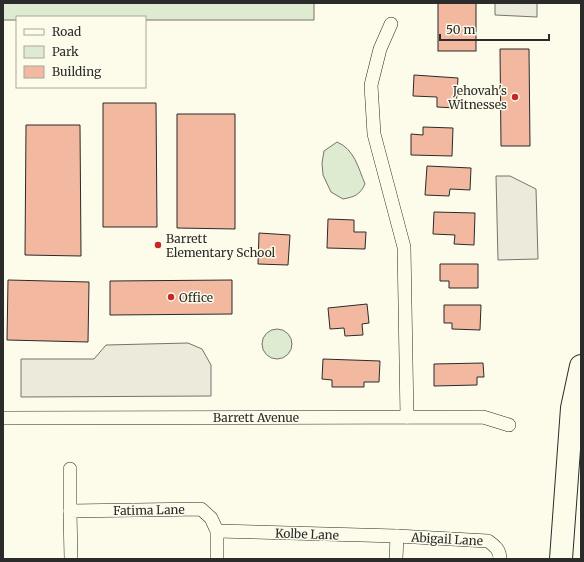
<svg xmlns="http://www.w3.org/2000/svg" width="584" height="562" viewBox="0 0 584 562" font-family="Merriweather,serif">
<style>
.green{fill:#deebd1;stroke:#74746e}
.parking{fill:#eceadb;stroke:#74746e}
.building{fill:#f2b8a0;stroke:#2b2b2b}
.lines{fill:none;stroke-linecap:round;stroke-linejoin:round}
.minor-casing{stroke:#2b2b2b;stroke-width:14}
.motorway-casing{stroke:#2b2b2b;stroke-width:24}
.minor{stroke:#fdfbea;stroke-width:13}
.motorway{stroke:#fdfbea;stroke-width:22}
.poi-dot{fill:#c62828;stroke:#fdfbea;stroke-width:1.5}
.labels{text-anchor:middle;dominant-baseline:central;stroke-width:3;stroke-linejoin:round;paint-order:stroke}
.poi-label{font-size:12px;fill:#2b2b2b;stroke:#fdfbea;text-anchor:start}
.street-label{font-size:12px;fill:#2b2b2b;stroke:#fdfbea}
</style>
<rect width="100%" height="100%" fill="#fdfbea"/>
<g class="green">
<path d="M3 3H314V20H145V17H17V20H3Z"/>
<path d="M337 142C354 149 358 167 365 184 360 195 354 197 343 199L331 192 323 175 322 163 324 151Z"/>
<circle cx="277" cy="344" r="15"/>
</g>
<g class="parking">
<path d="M495 3H537V17L495 15Z"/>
<path d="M496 176H510L536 189 538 259 498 260Z"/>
<path d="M188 343 202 349 211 365V396L21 397V359H94L106 345Z"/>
</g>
<g class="building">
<rect x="438" y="3" width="38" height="48"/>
<path d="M500 49H529L530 146H501Z"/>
<path d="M414 75 458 78 456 108 437 107V97L413 96Z"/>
<path d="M103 103H156L157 227H103Z"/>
<path d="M177 114H235V229L177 228Z"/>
<path d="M26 125H80L81 256 25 255Z"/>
<path d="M423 127 453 128 452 156 411 155V134L423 135Z"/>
<path d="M427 166 471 168 470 190 450 189 449 196 425 195Z"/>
<path d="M434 212 475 213 474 245 454 244 455 235 433 234Z"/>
<path d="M328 219 354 220V232H366L365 249 327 248Z"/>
<path d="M259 233 290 235 288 265 258 264Z"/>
<path d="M440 264H478V288H449V281H440Z"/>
<path d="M8 280 89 282 88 342 7 340Z"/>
<path d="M232 280V314L110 315V281Z"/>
<path d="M367 304 369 323 362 324 363 335 345 336 344 328 330 329 328 308Z"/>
<path d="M444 305H481L480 330 452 329V323H444Z"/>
<path d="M323 359 380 361 379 382H364V387H332V380L322 379Z"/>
<path d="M483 363 484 377H477V385L434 386V364Z"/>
</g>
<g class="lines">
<g class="minor-casing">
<g id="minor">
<path d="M391 24 380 49 371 85 374 134 404 247 407 417"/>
<path d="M3 418 483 417 509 425"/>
<path d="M70 469V511"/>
<path d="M217 531 397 536 488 541C495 546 500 550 500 559"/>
<path d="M71 559 70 511 201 509 211 518 217 531V559"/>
<path d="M396 559 397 536"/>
</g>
</g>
<g class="motorway-casing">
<path id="motorway" d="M561 559 572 408 581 366"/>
</g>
<use href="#minor" class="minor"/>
<use href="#motorway" class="motorway"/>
</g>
<g class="poi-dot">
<circle cx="515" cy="97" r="4"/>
<circle cx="158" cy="245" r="4"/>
<circle cx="171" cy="297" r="4"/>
</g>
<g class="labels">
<g class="poi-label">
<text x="507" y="90" text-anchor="end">Jehovah's<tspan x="507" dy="14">Witnesses</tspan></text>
<text x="166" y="238">Barrett<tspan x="166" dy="14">Elementary School</tspan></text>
<text x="179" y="297">Office</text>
</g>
<g class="street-label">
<text x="256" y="417">Barrett Avenue</text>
<text transform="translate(149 510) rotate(-1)">Fatima Lane</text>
<text transform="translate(307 534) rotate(2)">Kolbe Lane</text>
<text transform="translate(447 539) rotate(3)">Abigail Lane</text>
</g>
</g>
<rect width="584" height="562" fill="none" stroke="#2b2b2b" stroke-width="8"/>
<rect x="16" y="16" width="130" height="72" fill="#fdfbea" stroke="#a9a89e"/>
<rect x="24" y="29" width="20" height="6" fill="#fdfbea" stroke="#a9a89e"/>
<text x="52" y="36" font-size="12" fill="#2b2b2b">Road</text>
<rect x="24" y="46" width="20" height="12" fill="#deebd1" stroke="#a9a89e"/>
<text x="52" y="56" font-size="12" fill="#2b2b2b">Park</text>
<rect x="24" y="66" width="20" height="12" fill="#f2b8a0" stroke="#a9a89e"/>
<text x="52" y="76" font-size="12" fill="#2b2b2b">Building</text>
<path d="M440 34v6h109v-6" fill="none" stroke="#2b2b2b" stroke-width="2"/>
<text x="446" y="34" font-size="12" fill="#2b2b2b" stroke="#fdfbea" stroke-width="3" paint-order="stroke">50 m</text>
</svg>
